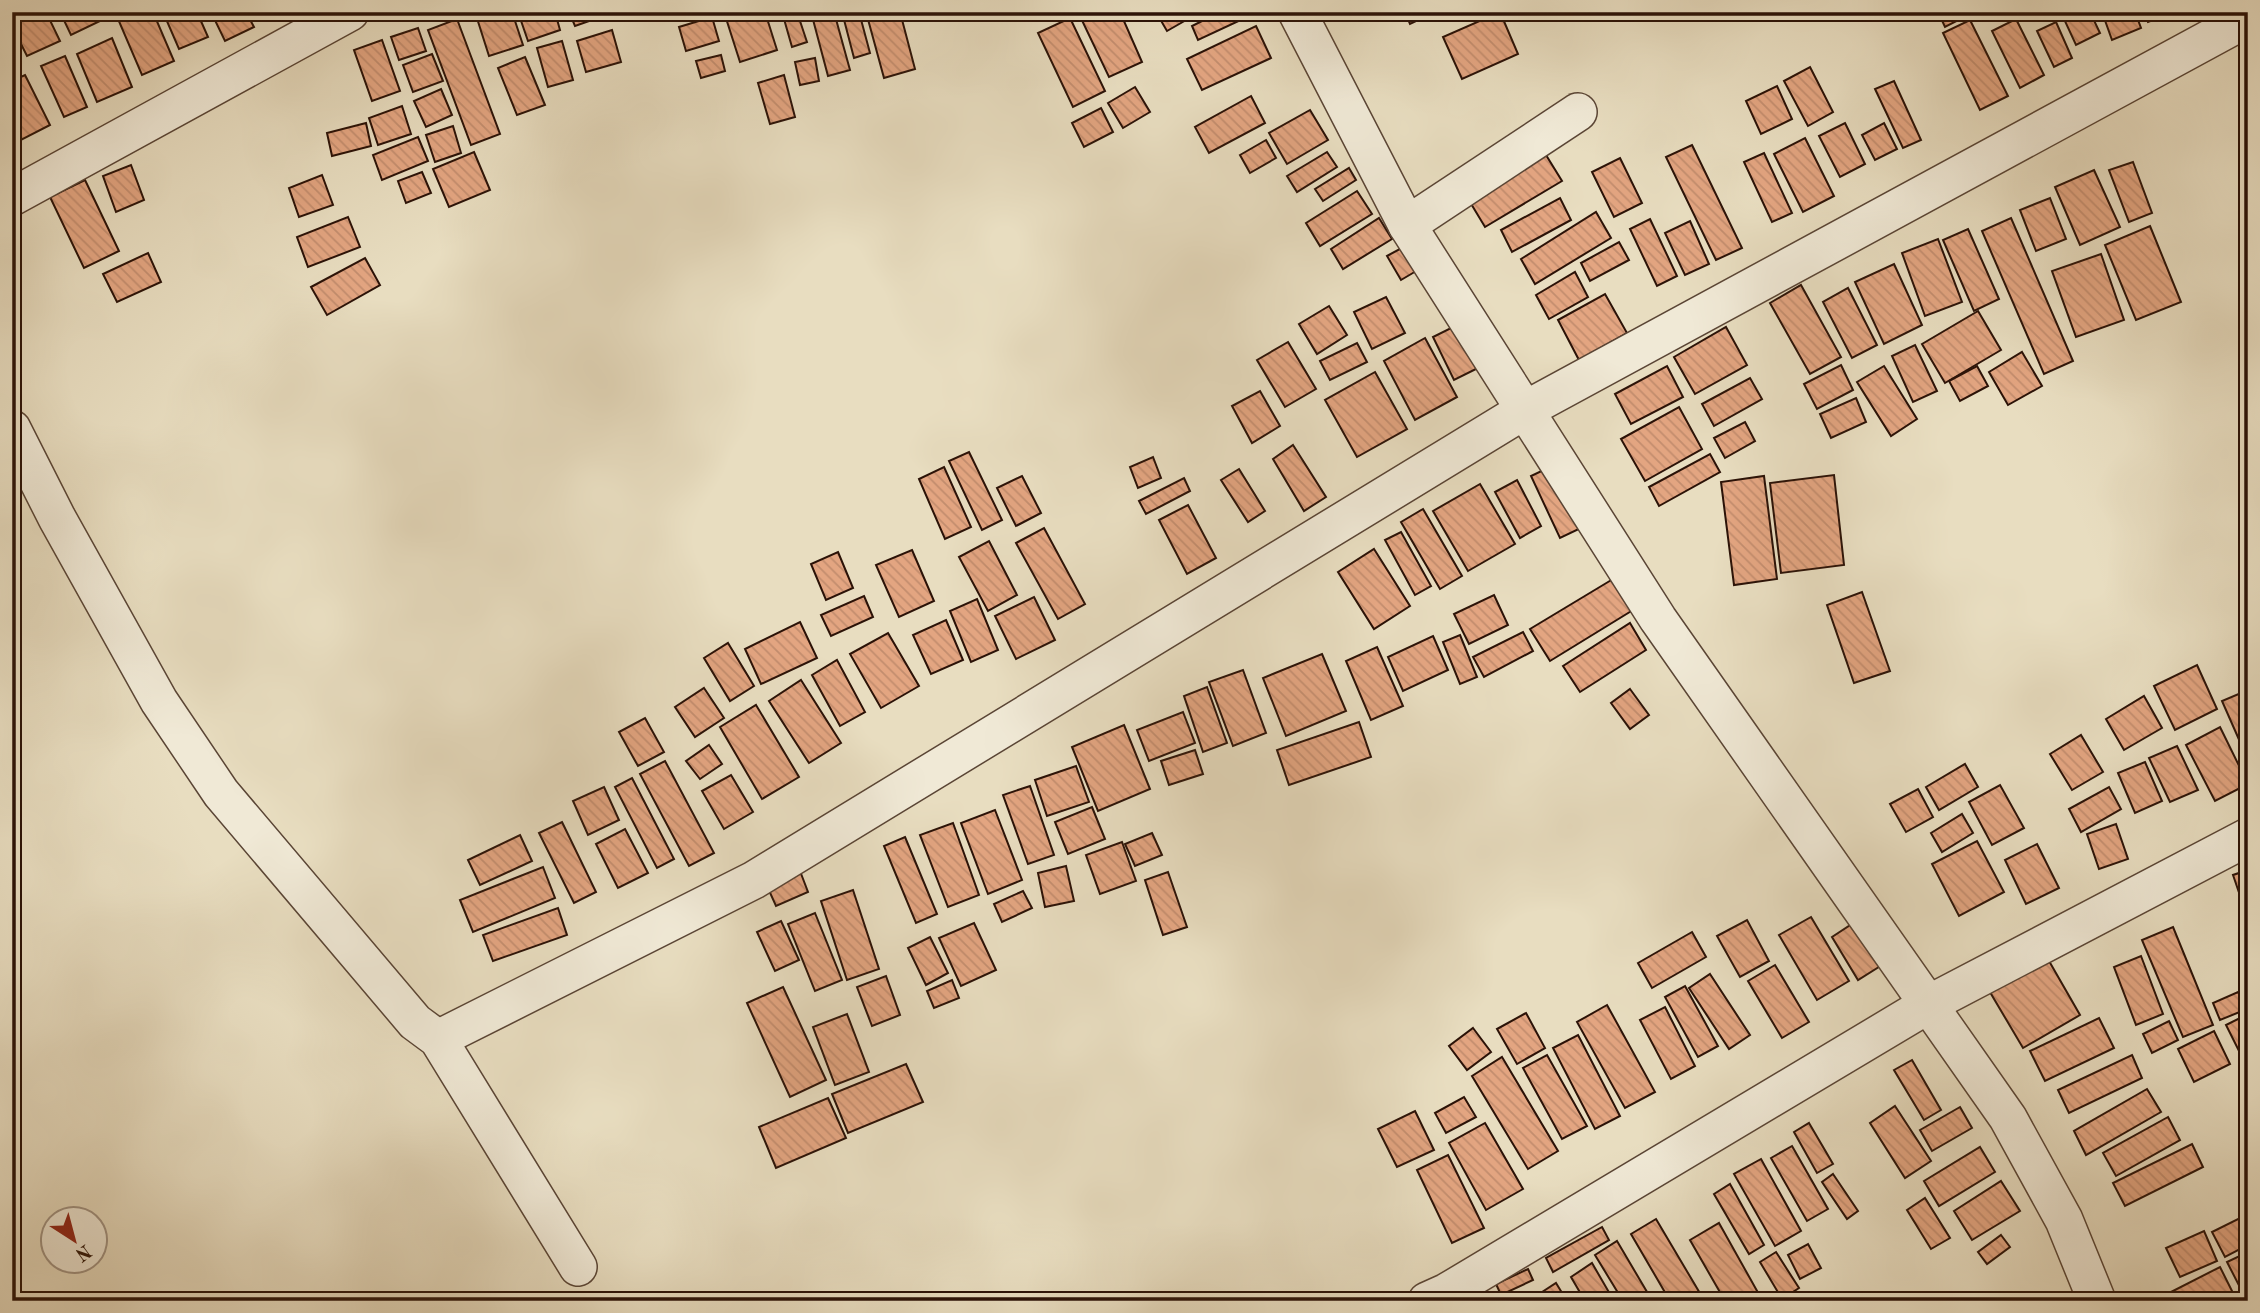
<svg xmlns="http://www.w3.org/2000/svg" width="2260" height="1313" viewBox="0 0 2260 1313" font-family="'Old Standard TT',serif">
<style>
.building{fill:url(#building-back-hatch);stroke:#2b1207;stroke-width:2}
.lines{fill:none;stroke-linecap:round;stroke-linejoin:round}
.street-casing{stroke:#5a4535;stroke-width:40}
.street{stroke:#f0e9d6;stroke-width:37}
</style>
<defs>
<pattern id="building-back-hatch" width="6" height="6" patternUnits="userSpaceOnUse" patternTransform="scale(1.75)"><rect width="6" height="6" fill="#e3a581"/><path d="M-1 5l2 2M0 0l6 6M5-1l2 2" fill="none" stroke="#c38d6e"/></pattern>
</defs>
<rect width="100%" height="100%" fill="#e8ddc0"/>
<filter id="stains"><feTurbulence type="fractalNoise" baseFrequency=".00286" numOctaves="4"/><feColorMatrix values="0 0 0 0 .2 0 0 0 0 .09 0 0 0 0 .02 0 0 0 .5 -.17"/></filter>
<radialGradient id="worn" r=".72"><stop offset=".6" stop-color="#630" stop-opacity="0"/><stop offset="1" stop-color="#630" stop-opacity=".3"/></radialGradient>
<g class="building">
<path d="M12 12H46L60 41 27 56 12 26Z"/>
<path d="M60 12H96L100 21 71 35Z"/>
<path d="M115 12H153L174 61 142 75Z"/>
<path d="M163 12H197L208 37 179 49Z"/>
<path d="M211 12H246L254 27 225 41Z"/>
<path d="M475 12H512L523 45 489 56Z"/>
<path d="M518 12H555L560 30 528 41Z"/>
<path d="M569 12H612V13L575 26Z"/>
<path d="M724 12H765L777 50 740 62Z"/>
<path d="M782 12H797L807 42 792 47Z"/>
<path d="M811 12H834L850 70 828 76Z"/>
<path d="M842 12H859L870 53 854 58Z"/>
<path d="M866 12H900L915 69 884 78Z"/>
<path d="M1078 12H1120L1142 62 1109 77Z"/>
<path d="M1156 12H1200L1167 31Z"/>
<path d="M1220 12H1242L1245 18 1198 40 1192 26Z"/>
<path d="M1405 12H1435L1410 24Z"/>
<path d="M1500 12 1518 54 1462 79 1443 37Z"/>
<path d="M1938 12H1974L1945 27Z"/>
<path d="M2077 12H2090L2100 33 2076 45 2064 19Z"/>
<path d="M2102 12H2135L2141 28 2112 40Z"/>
<path d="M2144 12H2174L2148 22Z"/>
<path d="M712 17 719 41 686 51 679 27Z"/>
<path d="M1070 18 1105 91 1073 107 1038 33Z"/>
<path d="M457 19 500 134 471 145 428 30Z"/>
<path d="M2016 19 2044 75 2020 88 1992 31Z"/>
<path d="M1970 20 2008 96 1980 110 1943 33Z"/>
<path d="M2056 22 2072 58 2054 67 2037 31Z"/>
<path d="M1256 26 1271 58 1202 90 1187 59Z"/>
<path d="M418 28 426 51 399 60 391 37Z"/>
<path d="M612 30 621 62 586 72 577 41Z"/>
<path d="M112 38 132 87 97 102 77 54Z"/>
<path d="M382 40 400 91 372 101 354 50Z"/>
<path d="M562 41 573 80 548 87 537 48Z"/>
<path d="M432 54 443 81 413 92 403 65Z"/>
<path d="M721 55 725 71 701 78 696 61Z"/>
<path d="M65 56 87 107 64 117 41 66Z"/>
<path d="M525 57 545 105 517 115 498 68Z"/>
<path d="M815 58 819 81 800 85 795 62Z"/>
<path d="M1810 67 1833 112 1808 126 1784 81Z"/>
<path d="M25 75 50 125 19 141 12 126V81Z"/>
<path d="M784 75 795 117 770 124 758 83Z"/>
<path d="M1894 81 1921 140 1903 148 1875 89Z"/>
<path d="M1777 86 1792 119 1761 134 1746 101Z"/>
<path d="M1135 87 1150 112 1123 128 1108 103Z"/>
<path d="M441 89 452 115 426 127 414 101Z"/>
<path d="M1251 96 1265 123 1209 153 1195 127Z"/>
<path d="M402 106 411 134 378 145 369 118Z"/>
<path d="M1101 108 1113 132 1084 147 1072 123Z"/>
<path d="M1310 110 1328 140 1287 164 1269 133Z"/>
<path d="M366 123 371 146 332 156 327 133Z"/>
<path d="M1845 123 1865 164 1840 177 1819 136Z"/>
<path d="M1884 123 1897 149 1875 160 1862 135Z"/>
<path d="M453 126 461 153 435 162 426 135Z"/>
<path d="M418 137 428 161 382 180 373 155Z"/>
<path d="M1805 138 1834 196 1803 212 1774 154Z"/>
<path d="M1266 140 1276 158 1250 173 1240 155Z"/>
<path d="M1692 145 1742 248 1716 260 1666 157Z"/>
<path d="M474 152 490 190 449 207 433 169Z"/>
<path d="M1327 152 1337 167 1297 192 1287 176Z"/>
<path d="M1764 153 1792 213 1772 222 1744 162Z"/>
<path d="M1546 155 1562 181 1485 227 1470 202Z"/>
<path d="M1620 158 1642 203 1614 217 1592 172Z"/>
<path d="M2133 162 2152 213 2129 222 2109 170Z"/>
<path d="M131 165 144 200 116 212 103 176Z"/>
<path d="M1349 168 1356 180 1323 201 1315 189Z"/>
<path d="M2094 170 2120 227 2080 245 2055 187Z"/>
<path d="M422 172 431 193 406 203 398 181Z"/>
<path d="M322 175 333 205 299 217 289 188Z"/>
<path d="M85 180 119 251 84 268 50 197Z"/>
<path d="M1357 191 1372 214 1320 246 1306 223Z"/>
<path d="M1560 198 1571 220 1512 252 1501 230Z"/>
<path d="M2050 198 2066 239 2036 251 2020 210Z"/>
<path d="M1596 212 1611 238 1535 284 1521 259Z"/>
<path d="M348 217 360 247 308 267 297 237Z"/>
<path d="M1379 218 1392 239 1343 269 1331 249Z"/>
<path d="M2011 218 2073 361 2044 374 1982 231Z"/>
<path d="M1650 219 1677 276 1657 286 1630 229Z"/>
<path d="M1690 221 1709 264 1685 275 1665 233Z"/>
<path d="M2150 226 2181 302 2136 320 2105 245Z"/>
<path d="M1968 229 1999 299 1974 311 1943 240Z"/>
<path d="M1938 239 1962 302 1925 316 1902 253Z"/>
<path d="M1619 242 1629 260 1590 281 1581 263Z"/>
<path d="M1409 244 1423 267 1401 280 1387 256Z"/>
<path d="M148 253 161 282 117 302 103 274Z"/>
<path d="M2101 254 2124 320 2076 337 2052 271Z"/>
<path d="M365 258 380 285 327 315 311 287Z"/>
<path d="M1894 264 1922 325 1884 344 1855 282Z"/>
<path d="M1575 272 1588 297 1549 319 1536 295Z"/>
<path d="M1801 285 1841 357 1810 374 1770 303Z"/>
<path d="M1848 288 1877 345 1852 358 1823 302Z"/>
<path d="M1605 294 1627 333 1579 360 1558 320Z"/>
<path d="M1386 297 1405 333 1372 349 1354 312Z"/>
<path d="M1329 306 1347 335 1317 354 1299 324Z"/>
<path d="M1978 311 2001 350 1945 383 1922 344Z"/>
<path d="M1457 325 1478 368 1454 380 1433 337Z"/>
<path d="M1726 327 1747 365 1695 394 1674 357Z"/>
<path d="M1425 338 1457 397 1415 420 1384 361Z"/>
<path d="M1288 342 1316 389 1285 407 1257 360Z"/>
<path d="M1357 343 1367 362 1330 380 1320 361Z"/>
<path d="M1915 345 1937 391 1913 402 1892 356Z"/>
<path d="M2022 352 2042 386 2008 405 1989 372Z"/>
<path d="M1841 365 1853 390 1817 409 1804 384Z"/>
<path d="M1667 366 1683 397 1631 424 1615 394Z"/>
<path d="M1884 366 1917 419 1891 436 1857 382Z"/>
<path d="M1977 366 1988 386 1960 401 1949 381Z"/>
<path d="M1375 372 1407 429 1357 457 1325 400Z"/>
<path d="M1750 378 1762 399 1714 426 1702 404Z"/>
<path d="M1260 391 1280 426 1252 443 1232 406Z"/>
<path d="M1856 398 1866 422 1831 438 1820 414Z"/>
<path d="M1679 407 1702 449 1645 481 1621 439Z"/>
<path d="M1745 422 1755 441 1725 458 1714 438Z"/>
<path d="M1293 445 1326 497 1304 511 1273 459Z"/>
<path d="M969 452 1002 520 982 530 949 461Z"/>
<path d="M1710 454 1720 472 1659 506 1649 487Z"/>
<path d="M1153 457 1161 478 1138 488 1130 467Z"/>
<path d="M1554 465 1583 527 1560 538 1531 476Z"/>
<path d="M944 467 971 527 945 539 919 479Z"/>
<path d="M1239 469 1265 511 1248 522 1221 480Z"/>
<path d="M1834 475 1844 565 1781 573 1770 483Z"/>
<path d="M1022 476 1041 513 1016 526 997 488Z"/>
<path d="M1764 476 1777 579 1734 585 1721 482Z"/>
<path d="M1184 478 1190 491 1146 514 1139 501Z"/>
<path d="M1517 480 1541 526 1520 538 1495 492Z"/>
<path d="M1480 484 1515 544 1468 571 1433 511Z"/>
<path d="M1188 505 1216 558 1187 574 1159 520Z"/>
<path d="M1423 509 1462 576 1440 589 1401 522Z"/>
<path d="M1044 528 1085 604 1058 619 1016 543Z"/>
<path d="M1401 532 1431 586 1415 595 1385 540Z"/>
<path d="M989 541 1017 595 988 611 959 557Z"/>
<path d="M1374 549 1410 606 1374 629 1338 572Z"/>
<path d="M912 550 934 601 899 617 876 565Z"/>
<path d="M838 552 853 588 826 600 811 564Z"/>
<path d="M1613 579 1633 610 1550 661 1530 629Z"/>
<path d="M1862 592 1890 671 1854 683 1827 605Z"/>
<path d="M1494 595 1508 625 1469 644 1454 614Z"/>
<path d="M864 596 873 617 831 636 821 615Z"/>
<path d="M1034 597 1055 640 1016 659 995 616Z"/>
<path d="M977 599 998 650 971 662 950 611Z"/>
<path d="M946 620 963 660 931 674 913 635Z"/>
<path d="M800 622 817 658 761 684 745 649Z"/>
<path d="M1630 623 1646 650 1580 692 1563 666Z"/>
<path d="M1523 632 1533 651 1484 677 1473 657Z"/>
<path d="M888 633 919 686 881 708 850 654Z"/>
<path d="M1460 635 1477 677 1460 684 1443 642Z"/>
<path d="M1433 636 1448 670 1403 691 1388 657Z"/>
<path d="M728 643 754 686 730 701 704 658Z"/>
<path d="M1377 647 1403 706 1371 720 1346 661Z"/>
<path d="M1322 654 1346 711 1286 736 1263 678Z"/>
<path d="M837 660 865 712 840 726 812 675Z"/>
<path d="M2197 665 2217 709 2175 730 2154 686Z"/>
<path d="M1243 670 1266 733 1233 746 1209 682Z"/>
<path d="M801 680 841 743 809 763 769 701Z"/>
<path d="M1207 687 1227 743 1203 752 1184 696Z"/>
<path d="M704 688 724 718 695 737 675 707Z"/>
<path d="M1630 689 1649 715 1630 729 1611 703Z"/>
<path d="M2248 690V760L2222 701Z"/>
<path d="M2144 696 2162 728 2124 750 2106 719Z"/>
<path d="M756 705 799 777 762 799 720 727Z"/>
<path d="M1183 712 1195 743 1149 761 1137 730Z"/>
<path d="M645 718 664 752 638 766 619 732Z"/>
<path d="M1359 722 1371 757 1289 785 1277 750Z"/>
<path d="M1124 725 1150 789 1098 811 1072 747Z"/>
<path d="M2220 727 2248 784 2215 801 2186 745Z"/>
<path d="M2081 735 2103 772 2072 790 2050 754Z"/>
<path d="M709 745 722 764 700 779 686 761Z"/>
<path d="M2177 746 2198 790 2170 802 2149 758Z"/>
<path d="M1195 750 1203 774 1169 785 1161 761Z"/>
<path d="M665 761 714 853 689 866 640 774Z"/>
<path d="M2145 762 2162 801 2135 813 2118 773Z"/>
<path d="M1965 764 1978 787 1939 810 1926 787Z"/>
<path d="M1076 766 1089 802 1047 816 1035 780Z"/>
<path d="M731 775 753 812 724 829 702 791Z"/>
<path d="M632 778 674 859 657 868 615 787Z"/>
<path d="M2000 785 2024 828 1992 845 1969 802Z"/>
<path d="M1030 786 1054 855 1028 864 1003 795Z"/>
<path d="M604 787 619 820 588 835 573 801Z"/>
<path d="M2109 787 2121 809 2081 832 2069 809Z"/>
<path d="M1918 789 1933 817 1906 832 1890 804Z"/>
<path d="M1092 807 1105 839 1068 854 1055 822Z"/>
<path d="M995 810 1022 880 988 894 961 823Z"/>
<path d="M1962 814 1973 833 1942 852 1931 833Z"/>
<path d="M562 822 596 892 574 903 539 833Z"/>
<path d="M953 823 979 895 948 907 920 835Z"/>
<path d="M2116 824 2128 859 2099 869 2087 834Z"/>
<path d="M625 829 648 873 618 888 596 844Z"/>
<path d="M1152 833 1162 855 1135 866 1125 844Z"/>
<path d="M520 835 532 861 480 885 468 860Z"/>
<path d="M905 837 937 914 916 923 884 846Z"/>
<path d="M1977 841 2004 892 1959 916 1932 864Z"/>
<path d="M1122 842 1136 881 1100 894 1086 855Z"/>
<path d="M2037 844 2059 888 2026 904 2005 860Z"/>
<path d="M1066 866 1074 901 1045 907 1038 873Z"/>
<path d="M543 867 555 898 473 932 460 900Z"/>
<path d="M2248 870V919L2233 875Z"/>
<path d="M800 871 808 892 776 906 767 886Z"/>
<path d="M1168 872 1187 927 1163 935 1145 880Z"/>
<path d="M853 890 879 969 847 980 821 901Z"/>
<path d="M1023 891 1032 908 1002 922 994 904Z"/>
<path d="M558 908 567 935 493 961 483 935Z"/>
<path d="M815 913 842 980 815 991 788 924Z"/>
<path d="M1811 917 1849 981 1817 1000 1779 935Z"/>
<path d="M1747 920 1769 961 1740 977 1717 936Z"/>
<path d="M781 921 799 960 775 971 757 932Z"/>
<path d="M1855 922 1882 965 1858 980 1832 937Z"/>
<path d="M974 923 996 970 961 986 939 938Z"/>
<path d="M2173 927 2213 1025 2183 1037 2142 940Z"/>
<path d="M1692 932 1706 957 1652 988 1638 963Z"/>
<path d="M930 937 948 973 926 985 908 948Z"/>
<path d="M2045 954 2080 1015 2023 1048 1987 987Z"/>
<path d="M2141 956 2163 1014 2136 1025 2114 967Z"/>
<path d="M1775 965 1809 1022 1782 1038 1748 981Z"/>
<path d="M1710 974 1750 1035 1729 1049 1689 988Z"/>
<path d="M886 976 900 1015 872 1026 857 987Z"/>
<path d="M952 980 959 998 934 1008 927 991Z"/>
<path d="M1685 986 1718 1046 1698 1057 1665 997Z"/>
<path d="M783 987 826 1080 790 1097 747 1003Z"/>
<path d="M2238 992 2247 1009 2220 1020 2213 1003Z"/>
<path d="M1607 1005 1655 1092 1625 1108 1577 1022Z"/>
<path d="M1665 1007 1695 1066 1671 1079 1640 1020Z"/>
<path d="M1526 1013 1545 1048 1517 1064 1497 1029Z"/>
<path d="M847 1014 869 1072 835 1085 813 1027Z"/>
<path d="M2248 1014V1047L2239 1051 2226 1025Z"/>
<path d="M2099 1018 2114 1048 2045 1081 2030 1051Z"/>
<path d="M2169 1021 2178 1040 2152 1053 2143 1034Z"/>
<path d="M1473 1028 1491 1052 1467 1070 1449 1046Z"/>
<path d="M2214 1031 2230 1064 2194 1082 2178 1049Z"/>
<path d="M1578 1035 1620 1116 1595 1129 1553 1048Z"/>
<path d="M1547 1055 1587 1126 1562 1139 1523 1068Z"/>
<path d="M2132 1055 2142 1078 2069 1113 2058 1090Z"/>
<path d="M1502 1057 1558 1151 1528 1169 1472 1076Z"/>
<path d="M1912 1060 1941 1110 1924 1120 1894 1070Z"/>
<path d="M906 1064 923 1102 848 1133 832 1094Z"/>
<path d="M2147 1089 2161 1112 2086 1155 2074 1131Z"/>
<path d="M1464 1097 1476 1117 1446 1133 1435 1113Z"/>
<path d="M828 1098 846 1138 776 1168 759 1127Z"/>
<path d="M1895 1106 1931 1161 1905 1178 1870 1123Z"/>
<path d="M1960 1107 1972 1128 1932 1151 1920 1130Z"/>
<path d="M1415 1111 1434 1150 1397 1167 1378 1129Z"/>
<path d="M2168 1117 2180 1140 2116 1176 2103 1153Z"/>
<path d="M1485 1123 1523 1189 1486 1210 1449 1143Z"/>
<path d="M1809 1123 1833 1164 1817 1173 1794 1132Z"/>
<path d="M2192 1144 2203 1167 2125 1206 2113 1183Z"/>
<path d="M1792 1146 1828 1209 1807 1221 1771 1158Z"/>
<path d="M1980 1147 1995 1172 1939 1206 1924 1181Z"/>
<path d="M1448 1155 1484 1228 1452 1243 1417 1170Z"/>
<path d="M1761 1159 1801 1231 1775 1246 1734 1174Z"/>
<path d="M1833 1174 1858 1211 1847 1219 1822 1182Z"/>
<path d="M2001 1181 2020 1211 1972 1240 1954 1211Z"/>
<path d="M1730 1184 1764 1245 1749 1254 1714 1194Z"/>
<path d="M1925 1198 1950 1238 1931 1249 1907 1210Z"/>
<path d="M2248 1214V1245L2225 1257 2212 1232Z"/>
<path d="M1656 1219 1701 1295 1692 1301H1670L1631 1234Z"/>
<path d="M1719 1223 1761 1298 1757 1301H1725L1690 1240Z"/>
<path d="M1602 1227 1609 1240 1553 1272 1546 1258Z"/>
<path d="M2204 1231 2217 1261 2180 1277 2166 1248Z"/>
<path d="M2001 1235 2010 1247 1987 1264 1978 1252Z"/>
<path d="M1617 1241 1650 1297 1644 1301H1623L1595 1255Z"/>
<path d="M1808 1244 1821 1268 1800 1279 1788 1255Z"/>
<path d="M1776 1252 1799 1288 1782 1299 1760 1262Z"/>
<path d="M2248 1252V1301H2247L2227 1262Z"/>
<path d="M1592 1263 1614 1301H1585L1571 1277Z"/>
<path d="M2220 1267 2237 1301H2173L2169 1293Z"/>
<path d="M1528 1269 1533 1280 1501 1295 1496 1284Z"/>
<path d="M1556 1283 1567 1301H1543L1539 1294Z"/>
</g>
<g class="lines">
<g class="street-casing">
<g id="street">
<path d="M1297 12 1407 225 1658 619 2008 1118 2064 1220 2097 1301"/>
<path d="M12 197 350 12"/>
<path d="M1407 225 1578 112"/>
<path d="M12 429 57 518 159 701 221 793 415 1022 438 1039 578 1267"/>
<path d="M438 1039 754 880 1525 410 2248 18"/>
<path d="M1427 1301 1447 1292 1929 1004 2248 837"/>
</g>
</g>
<use href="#street" class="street"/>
</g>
<rect width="2260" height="1313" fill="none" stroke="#e8ddc0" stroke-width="42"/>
<rect x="14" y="14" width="2232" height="1285" fill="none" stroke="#2b1207" stroke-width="3.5"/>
<rect x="21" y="21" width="2218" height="1271" fill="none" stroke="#2b1207" stroke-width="2"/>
<g transform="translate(74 1240) rotate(144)"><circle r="33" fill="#f0e9d6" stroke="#a19383" stroke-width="2"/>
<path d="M0-5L12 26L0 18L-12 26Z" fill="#8f2418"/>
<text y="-10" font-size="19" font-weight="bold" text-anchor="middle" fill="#2b1207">N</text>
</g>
<rect width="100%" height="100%" filter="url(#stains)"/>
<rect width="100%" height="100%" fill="url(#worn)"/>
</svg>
